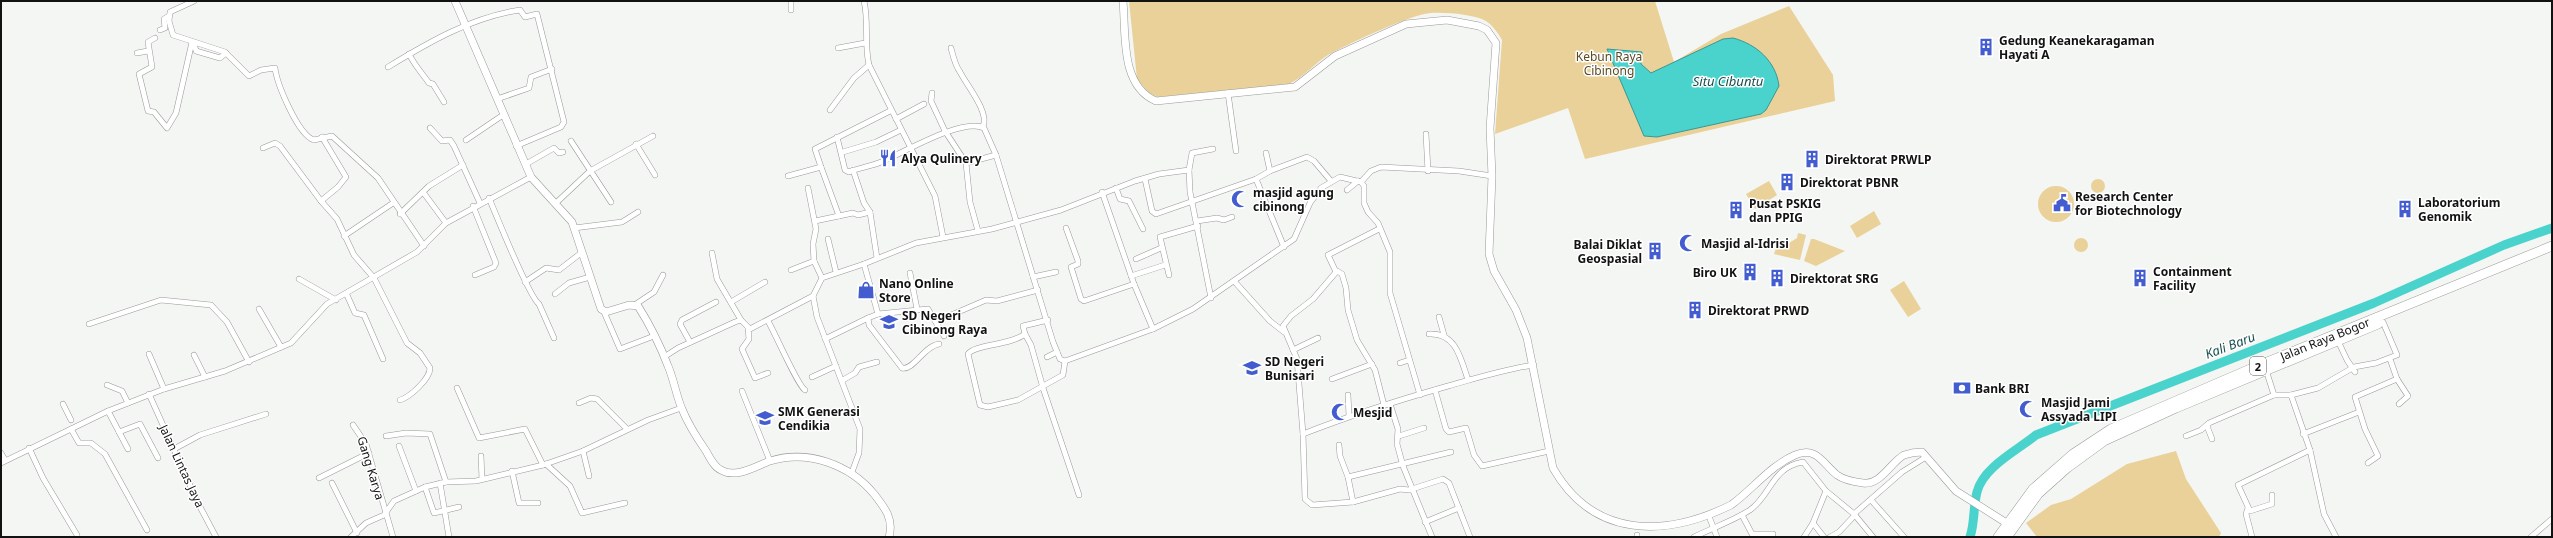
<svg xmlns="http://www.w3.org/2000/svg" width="2553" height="538" viewBox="0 0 2553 538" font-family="'Noto Sans',sans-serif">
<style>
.green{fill:#ead199}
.water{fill:#4ad2cc;stroke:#399894}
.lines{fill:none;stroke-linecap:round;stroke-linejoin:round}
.river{stroke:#4ad2cc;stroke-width:9}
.street-casing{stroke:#979a96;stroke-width:6}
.secondary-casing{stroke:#979a96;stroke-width:8}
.highway-casing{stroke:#979a96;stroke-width:10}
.street{stroke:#fff;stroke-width:5}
.secondary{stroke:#fff;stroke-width:7}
.highway{stroke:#fff;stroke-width:9}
.labels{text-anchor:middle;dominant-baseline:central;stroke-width:3;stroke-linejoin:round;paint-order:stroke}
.shield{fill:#fff;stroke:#585958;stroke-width:1}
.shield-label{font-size:11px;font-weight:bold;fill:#111211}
.poi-label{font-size:12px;font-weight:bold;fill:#111211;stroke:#fff;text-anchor:start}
.park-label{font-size:12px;fill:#5a4a24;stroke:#fff}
.street-label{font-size:12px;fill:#111211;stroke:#fff}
.water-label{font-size:13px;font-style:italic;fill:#154f4d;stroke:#fff}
</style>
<rect width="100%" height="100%" fill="#f3f6f2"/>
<g class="green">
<path d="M1129 1H1655L1674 62 1721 34 1789 6 1833 75 1835 101 1585 159 1568 108 1495 134 1502 40C1498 33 1492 24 1484 20 1471 14 1438 11 1424 14 1402 19 1348 44 1328 55 1314 64 1304 77 1289 84L1158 97 1149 93 1137 79Z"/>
<circle cx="2098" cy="186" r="7"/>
<path d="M1769 181 1777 195 1755 209 1746 194Z"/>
<circle cx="2056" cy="204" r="18"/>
<path d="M1874 211 1881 224 1857 238 1850 226Z"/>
<path d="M1798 233 1806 235 1800 260 1774 254 1777 245 1781 248 1797 238Z"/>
<circle cx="2081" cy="245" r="7"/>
<path d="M1811 239H1814L1845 251 1816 266 1804 261Z"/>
<path d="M1904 281 1921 309 1908 317 1890 290Z"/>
<path d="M2176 451 2186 479 2221 533 2219 537H2037L2026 523 2051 505 2071 499 2127 464Z"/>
</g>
<path class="water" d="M1733 38C1756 44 1776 61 1779 86L1766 110 1761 114 1657 137 1644 136 1607 49 1642 52 1641 64 1651 73 1723 39Z"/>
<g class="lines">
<path class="river" d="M1970 537C1975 522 1973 507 1977 492 1983 467 2018 450 2036 435L2374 303 2504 245 2552 228"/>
<g class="street-casing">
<g id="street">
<path d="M194 1 170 12 169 21 173 35 225 52 249 76 261 70 275 68C277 84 298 135 314 140L332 136 378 178 424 246"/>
<path d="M791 1V10"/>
<path d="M864 1C869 22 864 43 869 65L935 196 943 237"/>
<path d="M160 30 165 28 164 19 169 16"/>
<path d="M155 38 148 42 152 67 139 74 148 111 154 112 167 128 176 113 192 42"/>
<path d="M194 43 196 51 220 58 226 53"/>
<path d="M838 48 865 43"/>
<path d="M951 48C953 56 955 65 960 72 966 84 990 113 983 126"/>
<path d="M137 53 148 51"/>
<path d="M409 54C415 66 422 73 429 83L433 84 444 102"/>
<path d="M388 67C429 42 472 17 520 10L525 17 537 14 564 122 561 127 516 146"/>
<path d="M932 93 931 101 945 131 966 163 970 202 978 231"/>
<path d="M1228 93 1236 151"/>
<path d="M497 99 529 88 531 77 552 69"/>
<path d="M830 110 854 78 869 65"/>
<path d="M896 119 924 104"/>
<path d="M430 128 442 141 450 140 454 146 480 203"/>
<path d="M1426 134 1428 171"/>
<path d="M837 137 845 170 849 172C859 168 872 166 881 162 903 153 963 117 984 128L996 155 1053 342 1060 359 1065 361 1153 329 1193 309 1294 239 1310 203 1321 188 1340 177 1361 182 1371 171 1381 167 1459 171 1492 176"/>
<path d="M466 140 503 115"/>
<path d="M571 141 611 202"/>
<path d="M636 144 655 175"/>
<path d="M263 148 275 143 280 146 321 201 337 219 354 255 374 278 407 343 420 353 430 368C430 379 410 397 400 400"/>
<path d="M843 152 876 142 901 130"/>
<path d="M966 163 996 155"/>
<path d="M526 164 554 148 559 153 563 152"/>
<path d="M821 167 839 216"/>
<path d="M853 170 864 203 870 212 877 258"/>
<path d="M1270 171 1307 157 1314 161 1331 181"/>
<path d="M788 176 821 167 815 149 890 111"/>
<path d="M1145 179 1152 211 1156 214 1256 179 1270 171 1266 153"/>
<path d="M1256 179 1284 247"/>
<path d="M1361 182 1364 186V203L1368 212 1378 223 1390 252V293L1420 395"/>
<path d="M808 188 816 229 813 244 814 261 822 278"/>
<path d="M1116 188 1120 199 1129 201 1143 229"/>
<path d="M1347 190 1358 181"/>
<path d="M423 192 446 223"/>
<path d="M1102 192 1134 284 1153 329"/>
<path d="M489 198C496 215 530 298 539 304L554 338"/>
<path d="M321 201 338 187 346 177 322 137"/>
<path d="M556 203 590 171 653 136"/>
<path d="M473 206 496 263 494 267 475 275"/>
<path d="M400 214 429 186 463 165"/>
<path d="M815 221 853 213 858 215 870 212"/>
<path d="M1197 221 1217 218 1224 220 1232 217"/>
<path d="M574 228 622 222 638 212"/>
<path d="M1066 228 1078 261V264L1071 267 1081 299 1084 301 1134 284"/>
<path d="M344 236 393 203"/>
<path d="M828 239 836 272"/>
<path d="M712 253 717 279 741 320"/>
<path d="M1136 259 1161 248"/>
<path d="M864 264 878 314 868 318 869 325 902 368C913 371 924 346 939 344"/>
<path d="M791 270 814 261"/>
<path d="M1336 272 1328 255 1379 229"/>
<path d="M910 273 917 309"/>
<path d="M1169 275 1160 237 1198 226"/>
<path d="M1131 276 1165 265"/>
<path d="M1033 277 1056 272"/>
<path d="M299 279 336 300"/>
<path d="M1234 281 1270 321 1284 332"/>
<path d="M525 282 546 268 559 270 581 253"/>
<path d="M555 294 569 283 590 277"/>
<path d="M347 295 355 313 364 315 383 359"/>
<path d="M1211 298 1190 192 1189 170 1192 153 1213 149"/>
<path d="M731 302 765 282"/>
<path d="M636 304 654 292 663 275"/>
<path d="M259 309 281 347"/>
<path d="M604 312 620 349 654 336"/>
<path d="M878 314 928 309 944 336"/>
<path d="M949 316 986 300 997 301 1038 290"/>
<path d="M1439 317 1444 335"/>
<path d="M1048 320 1023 326 1025 334C1009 346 975 344 968 354L980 405 988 407 1018 400 1063 375 1065 361"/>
<path d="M768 321C775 333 798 386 805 390"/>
<path d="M89 324 161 300 211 305 227 322 249 362"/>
<path d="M748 328 749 339 742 349 755 378 768 373"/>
<path d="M1025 334 1031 345 1043 388 1079 495"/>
<path d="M1429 334C1456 332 1461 359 1468 380"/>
<path d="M825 339 868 318"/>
<path d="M2338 341 2347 360 2355 372"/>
<path d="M690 342 680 324 682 320 716 302"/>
<path d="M1293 350 1318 338"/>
<path d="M149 354 164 389"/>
<path d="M194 355 205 377"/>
<path d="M664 357 678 348 735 322 741 320 750 329 813 296"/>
<path d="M1047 357 1057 352"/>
<path d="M2390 359 2397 379 2408 396 2399 404"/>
<path d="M1400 363 1409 360"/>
<path d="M2266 370 2274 395H2291L2310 450 2324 514 2336 537"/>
<path d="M812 377 836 366"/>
<path d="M1332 379 1372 364"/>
<path d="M843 380 855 373 859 367 877 362"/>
<path d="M107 385 122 391 128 403"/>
<path d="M457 388 479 438 525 429 543 465"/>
<path d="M1435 390 1446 429 1449 432 1466 428 1474 455 1482 466 1549 451"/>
<path d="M742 391 770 461"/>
<path d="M149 394 198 503 216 537"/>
<path d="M1348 395 1349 416"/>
<path d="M2291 395 2318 388 2354 367 2376 363 2397 355 2383 322"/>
<path d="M579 403 591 398 597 399 627 429"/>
<path d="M63 404 71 420"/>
<path d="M1390 404 1398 429 1397 444 1403 466 1432 537"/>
<path d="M1384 405 1375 370 1357 340 1348 310 1346 288 1342 274 1337 271 1313 299 1291 316 1283 326 1297 359 1303 434 1305 499 1312 505 1353 502 1400 489 1409 490 1443 479 1449 483 1470 537"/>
<path d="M108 411 128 449"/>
<path d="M353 425 366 444 393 537"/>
<path d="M2207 426 2212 439"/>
<path d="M71 429 79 443H91L105 454 147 530"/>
<path d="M119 432 140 424 158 458"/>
<path d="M1303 434C1351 415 1399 400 1448 386 1477 378 1505 369 1534 365"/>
<path d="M2303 434 2359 412"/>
<path d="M386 436 406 433 430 434 446 482"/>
<path d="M1399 436 1424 428"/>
<path d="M2186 436 2201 430 2209 423 2274 395"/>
<path d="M1339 445 1340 456 1348 477 1353 502"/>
<path d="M399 446 416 491"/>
<path d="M29 448 43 478 77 535"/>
<path d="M174 449 200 435 266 414"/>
<path d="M583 451 589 476"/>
<path d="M1 453 5 460"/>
<path d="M481 456 482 479"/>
<path d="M1 463 108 411 164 389 225 371 291 343 327 304 417 252 446 223 531 177"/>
<path d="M2368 463 2378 456 2365 429 2355 397 2397 379"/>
<path d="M546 464 570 486 582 513 625 503"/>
<path d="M512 471 519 503H538"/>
<path d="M852 472 859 453 860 429 817 317 813 296 822 278 864 264 916 243 992 229 1061 210 1135 181 1159 174 1189 170"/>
<path d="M1348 477 1451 452"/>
<path d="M319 478 369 453"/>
<path d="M332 483 357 533"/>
<path d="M440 483 449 537"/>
<path d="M425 487 434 513 459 507"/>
<path d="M2272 495V504L2250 511 2238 485 2310 450"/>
<path d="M1871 500 1904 537"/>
<path d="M2248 508 2246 514 2252 537"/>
<path d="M1854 514 1902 472 1926 457"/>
<path d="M1742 515 1752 534H1773"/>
<path d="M1710 519 1717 537"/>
<path d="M1425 522 1459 508"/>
<path d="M1813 523 1824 537"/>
<path d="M351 537 366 523 384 515 394 501 425 487 446 482 476 481 543 465 583 451 648 420 681 408"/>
<path d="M1637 537V535"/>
<path d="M1694 537C1712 528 1733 521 1750 510 1771 495 1772 467 1803 462L1826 491 1854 514 1873 537"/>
<path d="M1804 537 1813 523 1826 491"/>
<path d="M1830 537 1839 532 1855 515"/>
<path d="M2531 537 2552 519"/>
</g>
</g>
<g class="secondary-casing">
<g id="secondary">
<path d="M455 1 531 177 572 222 601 309 606 312 629 305 638 306C650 325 660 345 668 366 674 380 676 395 682 409 688 424 697 438 706 451 710 458 714 467 721 470 736 479 756 466 770 461 808 449 850 465 874 494 885 508 894 519 889 537"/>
<path d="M1123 1C1126 34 1120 86 1156 101L1295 87 1335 56 1406 24 1447 20 1479 26 1487 30 1496 43 1490 128 1492 176 1489 254 1494 271 1516 310 1527 338 1553 468C1593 538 1664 538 1731 505 1753 489 1770 466 1795 455 1817 446 1822 463 1837 475 1844 480 1855 482 1863 483 1880 486 1891 462 1904 455 1910 453 1916 452 1922 452L1956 491 2008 524"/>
</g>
</g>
<g class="highway-casing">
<g id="highway">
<path d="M1998 537 2033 489 2073 454 2111 429 2255 367 2552 246"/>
<path d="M2007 537 2038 494 2067 468 2104 441 2176 408 2378 324"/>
</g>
</g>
<use href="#street" class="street"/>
<use href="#secondary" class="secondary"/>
<use href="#highway" class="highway"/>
</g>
<defs>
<g id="building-bare" transform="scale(1.38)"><path d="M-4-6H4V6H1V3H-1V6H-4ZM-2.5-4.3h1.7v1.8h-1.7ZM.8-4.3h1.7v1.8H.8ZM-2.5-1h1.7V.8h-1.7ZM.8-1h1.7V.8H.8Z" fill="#435dd0" stroke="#fff" stroke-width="2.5" paint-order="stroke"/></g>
<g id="restaurant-bare" transform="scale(1.38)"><path d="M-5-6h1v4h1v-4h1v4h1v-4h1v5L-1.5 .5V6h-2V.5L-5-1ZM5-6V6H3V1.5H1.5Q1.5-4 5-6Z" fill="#435dd0" stroke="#fff" stroke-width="2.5" paint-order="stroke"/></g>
<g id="mosque-bare" transform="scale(1.38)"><path d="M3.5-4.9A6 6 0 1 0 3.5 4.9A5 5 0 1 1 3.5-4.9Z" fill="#435dd0" stroke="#fff" stroke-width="2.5" paint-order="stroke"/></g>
<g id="civic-bare" transform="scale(1.38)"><path d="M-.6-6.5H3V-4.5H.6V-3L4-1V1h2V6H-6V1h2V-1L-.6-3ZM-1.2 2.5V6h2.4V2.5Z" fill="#435dd0" stroke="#fff" stroke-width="2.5" paint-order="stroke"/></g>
<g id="shop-bare" transform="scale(1.38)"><path d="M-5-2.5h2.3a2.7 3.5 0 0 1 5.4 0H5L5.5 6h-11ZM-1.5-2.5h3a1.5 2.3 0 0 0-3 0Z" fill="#435dd0" stroke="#fff" stroke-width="2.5" paint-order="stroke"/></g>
<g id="school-bare" transform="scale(1.38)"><path d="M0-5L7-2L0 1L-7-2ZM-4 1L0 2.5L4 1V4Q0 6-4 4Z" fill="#435dd0" stroke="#fff" stroke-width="2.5" paint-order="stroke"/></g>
<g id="bank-bare" transform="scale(1.38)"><path d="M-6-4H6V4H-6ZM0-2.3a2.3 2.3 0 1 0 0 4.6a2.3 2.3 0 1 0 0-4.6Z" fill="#435dd0" stroke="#fff" stroke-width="2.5" paint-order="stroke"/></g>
</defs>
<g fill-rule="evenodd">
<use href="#building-bare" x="1986" y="47"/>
<use href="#restaurant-bare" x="888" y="158"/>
<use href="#building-bare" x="1812" y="159"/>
<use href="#building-bare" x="1787" y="182"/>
<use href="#mosque-bare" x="1240" y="199"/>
<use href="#civic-bare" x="2062" y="203"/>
<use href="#building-bare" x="2405" y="209"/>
<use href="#building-bare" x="1736" y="210"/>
<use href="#mosque-bare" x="1688" y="243"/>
<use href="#building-bare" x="1655" y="251"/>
<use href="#building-bare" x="1750" y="272"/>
<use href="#building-bare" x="1777" y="278"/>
<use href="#building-bare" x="2140" y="278"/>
<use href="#shop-bare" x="866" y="290"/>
<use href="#building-bare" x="1695" y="310"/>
<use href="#school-bare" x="889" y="322"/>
<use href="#school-bare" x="1252" y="368"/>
<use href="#bank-bare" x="1962" y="388"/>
<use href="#mosque-bare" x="2028" y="409"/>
<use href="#mosque-bare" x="1340" y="412"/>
<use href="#school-bare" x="765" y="418"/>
</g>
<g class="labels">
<rect class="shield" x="2250" y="357" width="16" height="18" rx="3"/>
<g class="shield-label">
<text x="2258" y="366">2</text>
</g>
<g class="poi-label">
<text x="1999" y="40">Gedung Keanekaragaman<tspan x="1999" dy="14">Hayati A</tspan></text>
<text x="901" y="158">Alya Qulinery</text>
<text x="1825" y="159">Direktorat PRWLP</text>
<text x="1800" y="182">Direktorat PBNR</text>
<text x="1253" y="192">masjid agung<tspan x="1253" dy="14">cibinong</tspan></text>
<text x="2075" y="196">Research Center<tspan x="2075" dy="14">for Biotechnology</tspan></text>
<text x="2418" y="202">Laboratorium<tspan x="2418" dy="14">Genomik</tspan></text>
<text x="1749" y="203">Pusat PSKIG<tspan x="1749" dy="14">dan PPIG</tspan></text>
<text x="1701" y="243">Masjid al-Idrisi</text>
<text x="1642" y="244" text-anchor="end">Balai Diklat<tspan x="1642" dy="14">Geospasial</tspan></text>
<text x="2153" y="271">Containment<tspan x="2153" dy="14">Facility</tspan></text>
<text x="1737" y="272" text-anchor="end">Biro UK</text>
<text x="1790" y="278">Direktorat SRG</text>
<text x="879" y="283">Nano Online<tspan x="879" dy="14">Store</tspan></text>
<text x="1708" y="310">Direktorat PRWD</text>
<text x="902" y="315">SD Negeri<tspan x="902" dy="14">Cibinong Raya</tspan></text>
<text x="1265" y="361">SD Negeri<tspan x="1265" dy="14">Bunisari</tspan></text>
<text x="1975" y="388">Bank BRI</text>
<text x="2041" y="402">Masjid Jami<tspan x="2041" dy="14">Assyada LIPI</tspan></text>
<text x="778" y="411">SMK Generasi<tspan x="778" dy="14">Cendikia</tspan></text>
<text x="1353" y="412">Mesjid</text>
</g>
<g class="park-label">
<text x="1609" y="56">Kebun Raya<tspan x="1609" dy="14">Cibinong</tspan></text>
</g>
<g class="street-label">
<text transform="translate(2325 339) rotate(-22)">Jalan Raya Bogor</text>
<text transform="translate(182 466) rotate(65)">Jalan Lintas Jaya</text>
<text transform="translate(371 468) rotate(73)">Gang Karya</text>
</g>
<g class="water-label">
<text x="1728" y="81">Situ Cibuntu</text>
<text transform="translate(2230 345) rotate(-21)">Kali Baru</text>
</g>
</g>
<rect width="2553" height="538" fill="none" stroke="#111211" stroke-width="4"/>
</svg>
